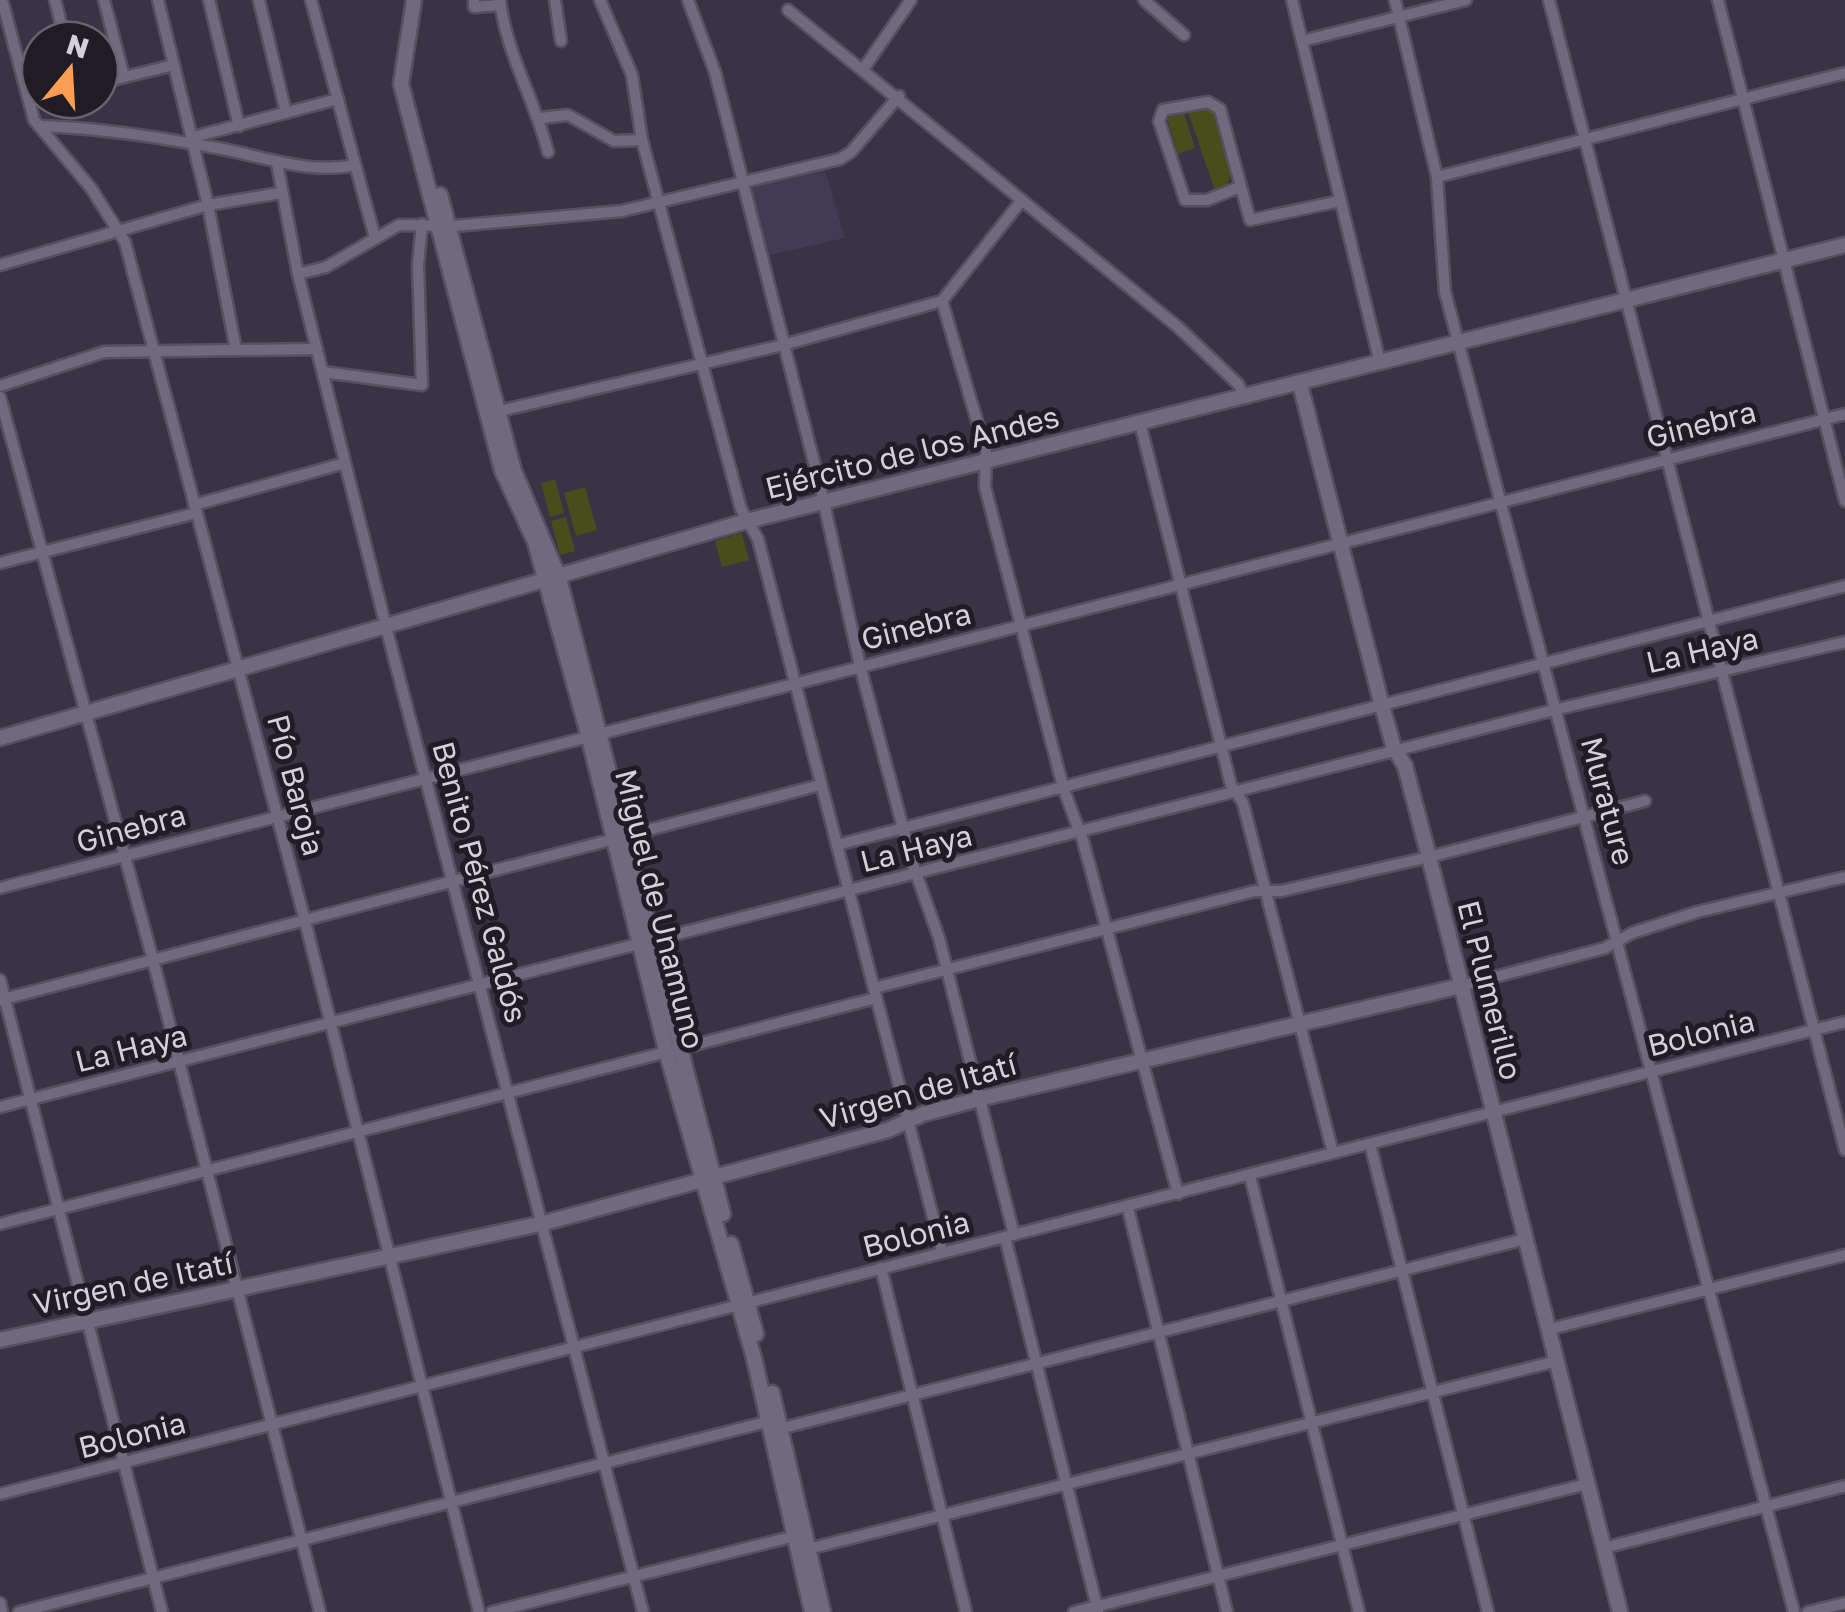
<svg xmlns="http://www.w3.org/2000/svg" width="1845" height="1612" viewBox="0 0 1845 1612" font-family="'Golos Text',sans-serif">
<style>
.built{fill:#433a53}
.green{fill:#474d1b}
.lines{fill:none;stroke-linecap:round;stroke-linejoin:round}
.street-casing{stroke:#565160;stroke-width:15}
.secondary-casing{stroke:#565160;stroke-width:19}
.street{stroke:#716a7f;stroke-width:10}
.secondary{stroke:#716a7f;stroke-width:14}
.labels{text-anchor:middle;dominant-baseline:central;stroke-width:10;stroke-linejoin:round;paint-order:stroke}
.street-label{font-size:30px;fill:#d3d0dc;stroke:#1f1c25}
</style>
<rect width="100%" height="100%" fill="#393345"/>
<path class="built" d="M824 167 845 238 766 256 747 189Z"/>
<g class="green">
<path d="M1203 105 1214 109 1232 173 1226 187 1215 191 1188 112V108Z"/>
<path d="M1184 113 1195 148 1178 154 1167 118Z"/>
<path d="M555 479 564 513 550 517 541 483Z"/>
<path d="M585 487 597 530 576 536 564 493Z"/>
<path d="M566 517 575 551 560 555 551 521Z"/>
<path d="M742 533 749 560 722 567 715 541Z"/>
</g>
<g class="lines">
<g class="street-casing">
<g id="street">
<path d="M2 0 34 120 91 188 125 242 305 921 479 1612"/>
<path d="M55 0 65 40"/>
<path d="M104 0 124 77"/>
<path d="M158 0 208 205 236 350"/>
<path d="M209 0 239 126"/>
<path d="M259 0 286 113"/>
<path d="M311 0 375 238"/>
<path d="M474 0V7L500 5"/>
<path d="M500 0C506 53 535 100 548 152"/>
<path d="M555 0 561 41"/>
<path d="M600 0 632 75 642 140 741 509 758 539 942 1252"/>
<path d="M688 0 715 72 822 494 860 666 912 862 939 938 1014 1235"/>
<path d="M1144 0 1184 35"/>
<path d="M1292 0 1380 363"/>
<path d="M1395 0 1437 177 1445 292 1794 1612"/>
<path d="M1549 0 1845 1150"/>
<path d="M1718 0 1845 501"/>
<path d="M788 10 1178 327 1238 384 1246 398"/>
<path d="M1302 41 1466 0"/>
<path d="M864 68 911 0"/>
<path d="M100 83 174 65"/>
<path d="M540 118 568 115 614 141 642 140"/>
<path d="M39 126C100 128 157 137 217 148 263 156 308 175 355 165"/>
<path d="M193 137 338 99"/>
<path d="M277 163 298 274 386 627 643 1612"/>
<path d="M1437 177 1845 73"/>
<path d="M1240 187 1207 200H1185L1159 121 1163 110 1208 102 1220 109 1250 220 1340 201"/>
<path d="M0 265 208 205 280 193"/>
<path d="M298 274 326 267 399 225 454 226 622 211 840 159 851 152 899 96"/>
<path d="M942 301 986 452 985 487 1063 787 1083 841 1178 1194"/>
<path d="M323 372 422 385 418 265 422 224"/>
<path d="M0 386 104 352 317 349"/>
<path d="M0 397 153 960 320 1612"/>
<path d="M495 412 783 345 942 301 1022 200"/>
<path d="M1140 423 1231 785 1243 803 1333 1153"/>
<path d="M194 505 345 463"/>
<path d="M0 563 196 513"/>
<path d="M837 845 1845 586"/>
<path d="M0 888 1845 414"/>
<path d="M0 980 162 1612"/>
<path d="M1461 986 1605 948 1632 933 1697 912 1845 877"/>
<path d="M874 988 1255 891H1281L1429 857 1645 801"/>
<path d="M0 1000 820 785"/>
<path d="M0 1107 1558 709 1845 642"/>
<path d="M1370 1144 1488 1612"/>
<path d="M1250 1176 1359 1612"/>
<path d="M1128 1208 1227 1612"/>
<path d="M0 1224 876 998"/>
<path d="M1005 1237 1098 1611"/>
<path d="M881 1268 966 1612"/>
<path d="M1550 1329 1845 1255"/>
<path d="M775 1430 1525 1239"/>
<path d="M0 1494 1845 1022"/>
<path d="M1604 1548 1845 1486"/>
<path d="M804 1550 1557 1361"/>
<path d="M0 1603 2 1612"/>
<path d="M19 1612 774 1420"/>
<path d="M492 1612 799 1535"/>
<path d="M1074 1612 1587 1484"/>
<path d="M1808 1612 1845 1603"/>
</g>
</g>
<g class="secondary-casing">
<g id="secondary">
<path d="M414 0 401 84 502 470 535 542 588 734 667 1054 754 1358 812 1612"/>
<path d="M440 195 514 471 559 578 723 1214"/>
<path d="M1300 384 1382 706 1394 748 1405 766 1429 857 1620 1612"/>
<path d="M0 738 747 521 1845 245"/>
<path d="M731 1244 756 1334"/>
<path d="M0 1340 544 1223 888 1130 923 1114 979 1099 1461 986"/>
<path d="M772 1393 823 1612"/>
</g>
</g>
<use href="#street" class="street"/>
<use href="#secondary" class="secondary"/>
</g>
<g class="labels">
<g class="street-label">
<text transform="translate(1701 424) rotate(-14)">Ginebra</text>
<text transform="translate(912 452) rotate(-14)">Ejército de los Andes</text>
<text transform="translate(916 626) rotate(-14)">Ginebra</text>
<text transform="translate(1702 650) rotate(-13)">La Haya</text>
<text transform="translate(296 785) rotate(75)">Pío Baroja</text>
<text transform="translate(1608 801) rotate(75)">Murature</text>
<text transform="translate(131 828) rotate(-15)">Ginebra</text>
<text transform="translate(916 848) rotate(-14)">La Haya</text>
<text transform="translate(480 882) rotate(75)">Benito Pérez Galdós</text>
<text transform="translate(660 909) rotate(76)">Miguel de Unamuno</text>
<text transform="translate(1490 990) rotate(76)">El Plumerillo</text>
<text transform="translate(1701 1033) rotate(-14)">Bolonia</text>
<text transform="translate(131 1048) rotate(-14)">La Haya</text>
<text transform="translate(918 1091) rotate(-16)">Virgen de Itatí</text>
<text transform="translate(916 1234) rotate(-14)">Bolonia</text>
<text transform="translate(133 1283) rotate(-12)">Virgen de Itatí</text>
<text transform="translate(132 1435) rotate(-14)">Bolonia</text>
</g>
</g>
<g transform="translate(70 70) rotate(18)"><circle r="48" fill="#1f1c25" stroke="#67646e" stroke-width="2.5"/>
<path d="M0-8L18 38L0 25L-18 38Z" fill="#fc9d54"/>
<text y="-15" font-size="28" font-weight="bold" text-anchor="middle" fill="#d3d0dc">N</text>
</g>
</svg>
